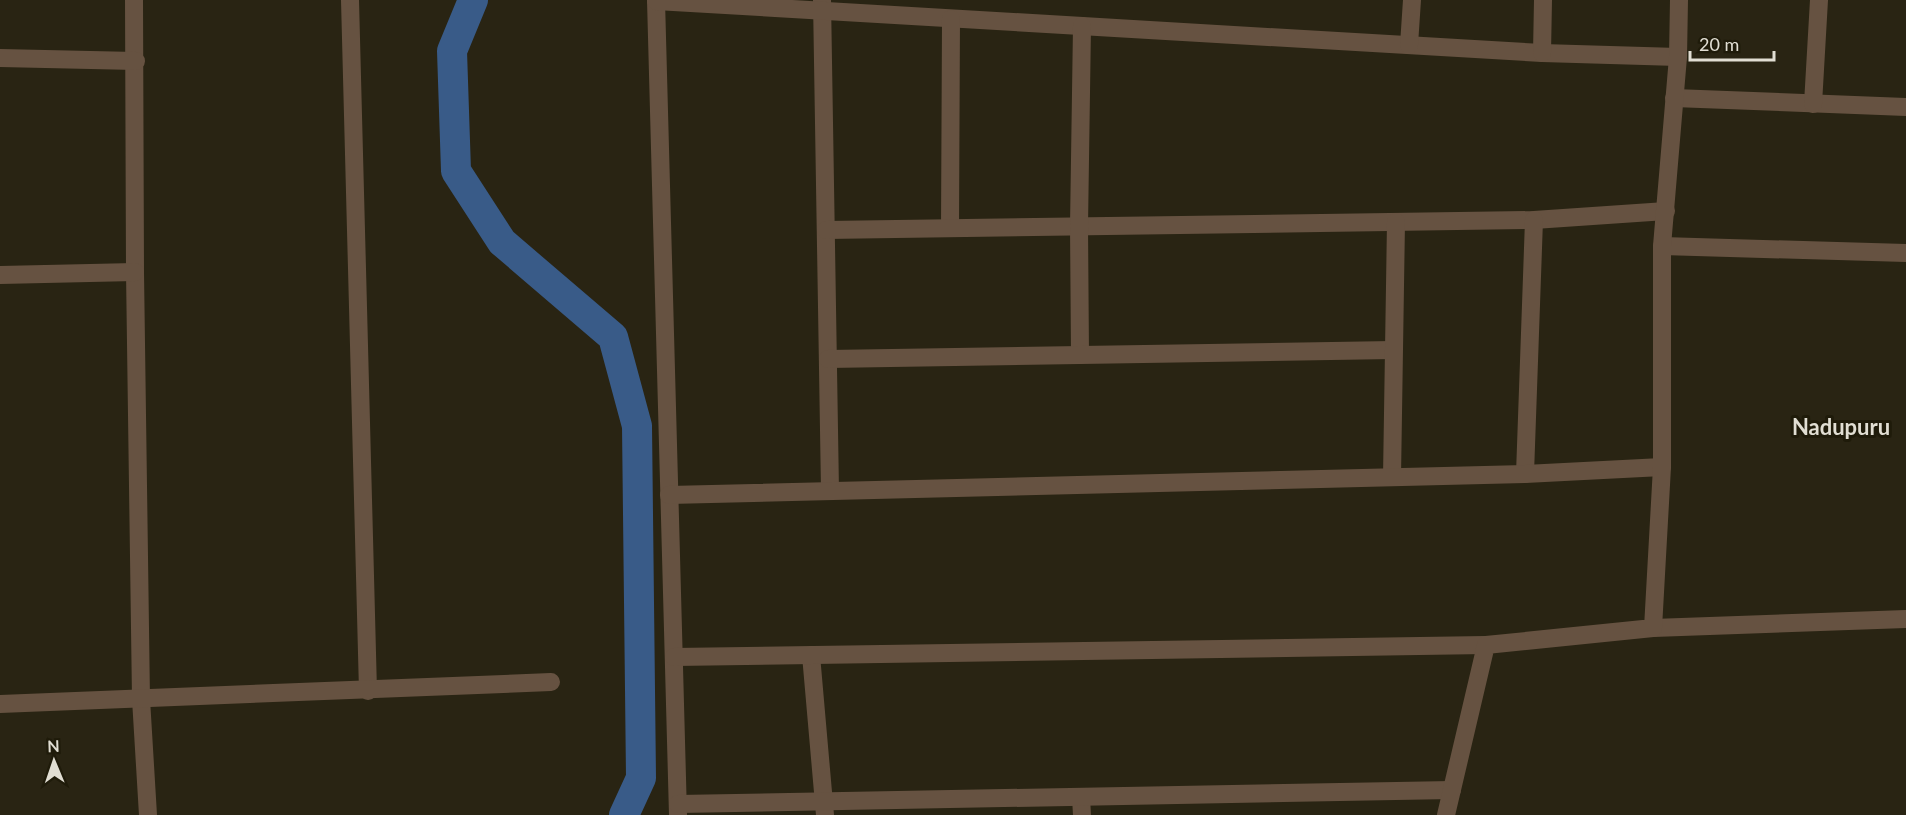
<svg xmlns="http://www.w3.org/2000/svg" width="1906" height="815" viewBox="0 0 1906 815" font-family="Lato,sans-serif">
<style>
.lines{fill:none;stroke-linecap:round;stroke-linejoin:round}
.canal{stroke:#395b88;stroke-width:30}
.minor{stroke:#665241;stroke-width:18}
.labels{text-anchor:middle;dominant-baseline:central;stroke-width:6;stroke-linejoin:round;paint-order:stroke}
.neighbourhood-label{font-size:22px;font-weight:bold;fill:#e1ded3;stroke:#1f1b0a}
</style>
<rect width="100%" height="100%" fill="#292413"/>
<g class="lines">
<path class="canal" d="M473 0 452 51 456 171 502 242 613 337 637 426 641 778 624 815"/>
<g class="minor">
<path d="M134 0 135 272 141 699 148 815"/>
<path d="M350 0 368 691"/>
<path d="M656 0 678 815"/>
<path d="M822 0 830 491"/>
<path d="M656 1 1542 53 1678 57"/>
<path d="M1409 45 1412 0"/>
<path d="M1542 53 1543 0"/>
<path d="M0 58 136 61"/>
<path d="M1674 98 1906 107"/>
<path d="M1813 104 1819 0"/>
<path d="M950 228 951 19"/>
<path d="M826 230 1534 220 1666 211"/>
<path d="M1662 246 1906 253"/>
<path d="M0 275 135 272"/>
<path d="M1080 355 1079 226 1082 26"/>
<path d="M828 359 1393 350"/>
<path d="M1525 474 1534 220"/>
<path d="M1392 477 1396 222"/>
<path d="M669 495 1525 474 1662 467"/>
<path d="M1653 628 1906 619"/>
<path d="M811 655 825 815"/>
<path d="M674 657 1486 645"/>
<path d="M0 704 551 682"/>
<path d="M1081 797 1082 815"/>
<path d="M678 804 1452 790"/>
<path d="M1446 815 1486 645 1653 628 1662 467V246L1678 57 1679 0"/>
</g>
</g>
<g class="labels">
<g class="neighbourhood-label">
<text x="1841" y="426">Nadupuru</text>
</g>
</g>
<g transform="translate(54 761) rotate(358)" stroke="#1f1b0a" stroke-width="4.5" paint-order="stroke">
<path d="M0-4.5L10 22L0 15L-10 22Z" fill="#e1ded3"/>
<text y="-9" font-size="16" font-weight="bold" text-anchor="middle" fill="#e1ded3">N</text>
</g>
<path d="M1690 51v9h84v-9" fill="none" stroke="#e1ded3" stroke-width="3"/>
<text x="1699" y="51" font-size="18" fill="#e1ded3" stroke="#1f1b0a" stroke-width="4.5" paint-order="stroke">20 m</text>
</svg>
